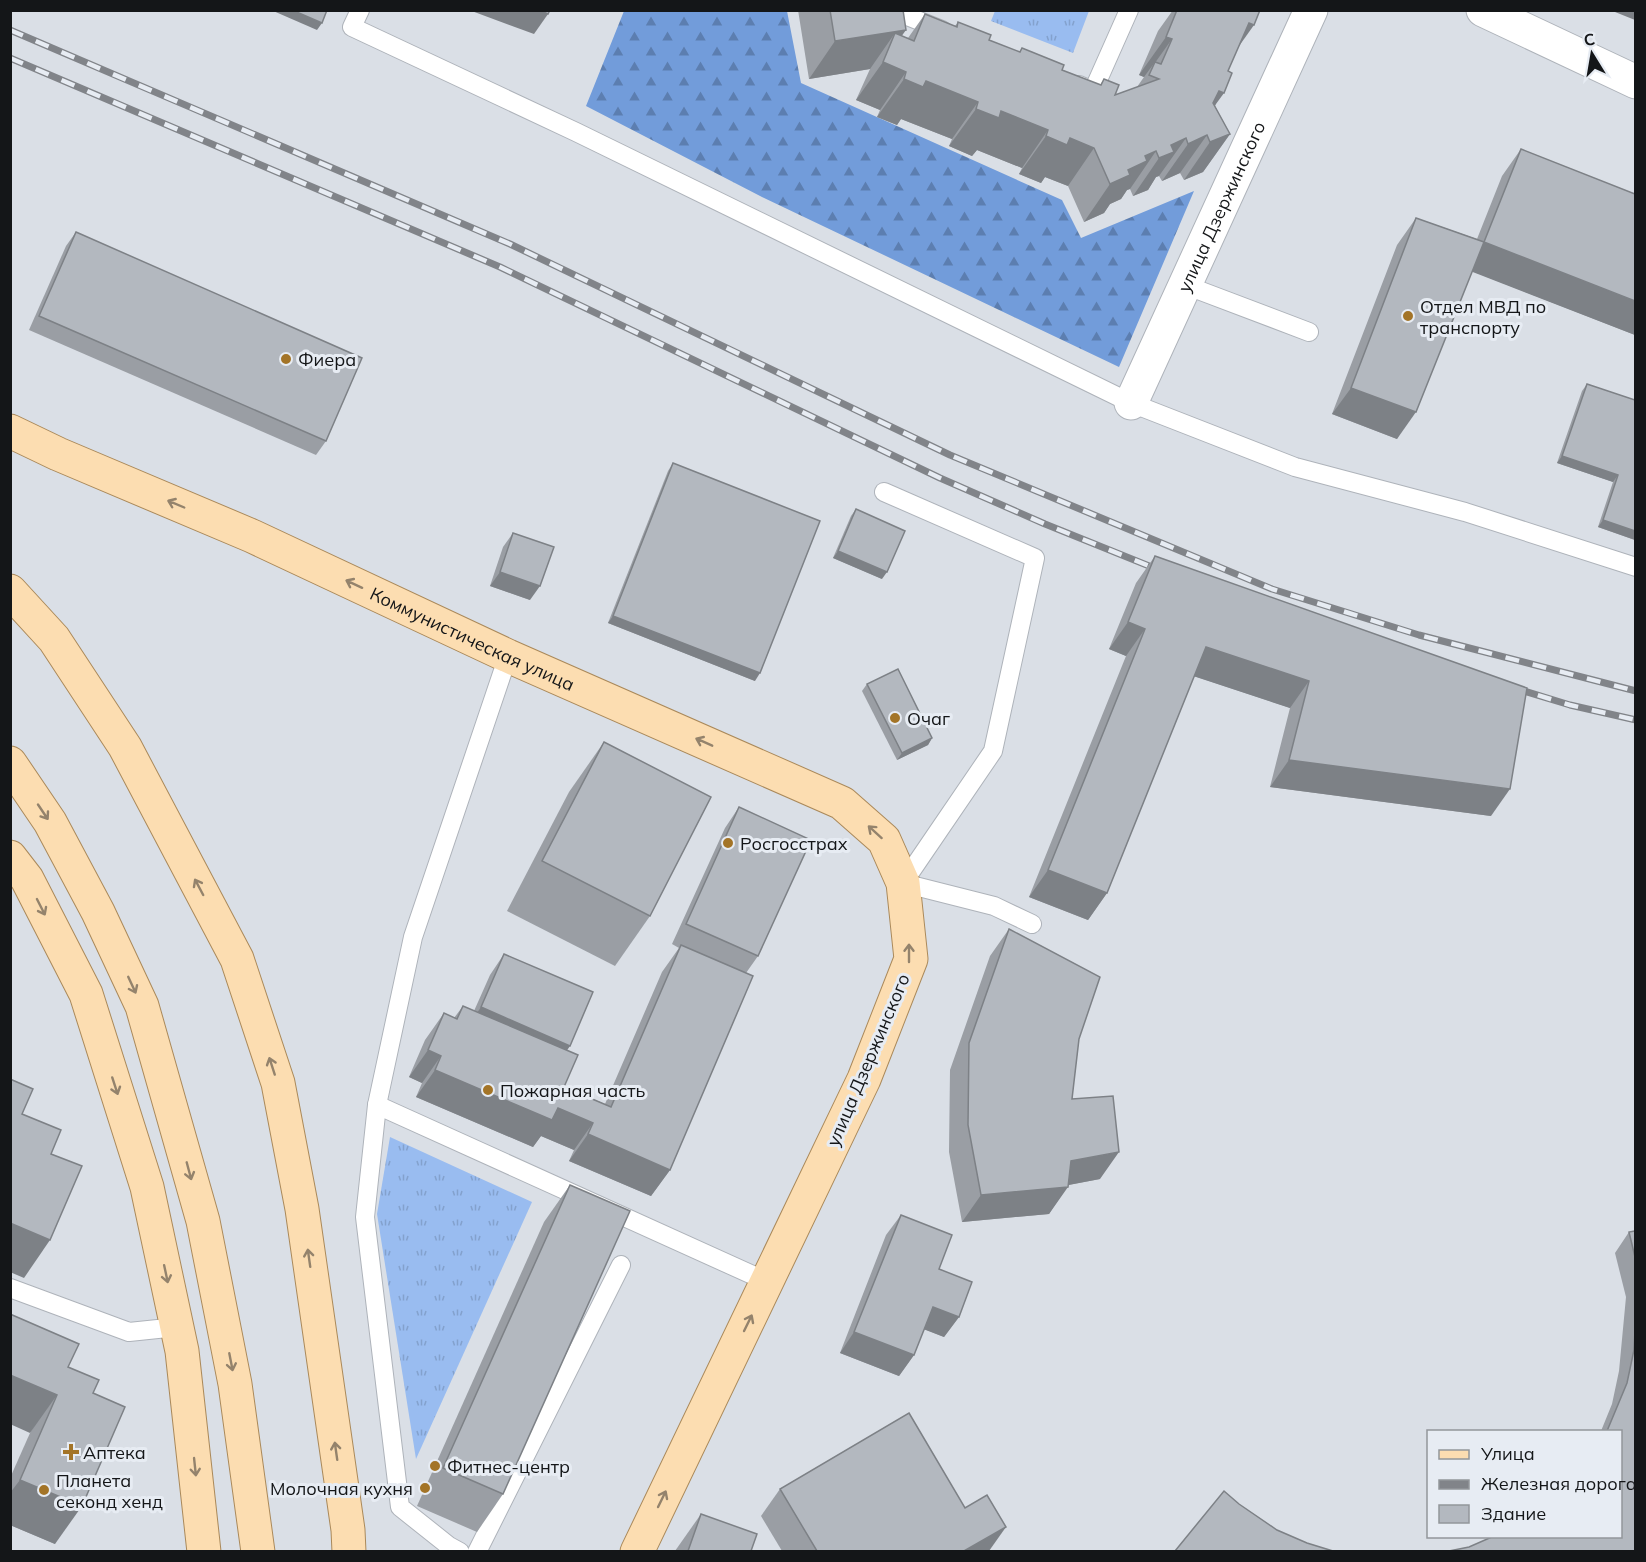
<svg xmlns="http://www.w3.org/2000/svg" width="1646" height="1562" viewBox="0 0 1646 1562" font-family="Mulish,sans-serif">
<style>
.grass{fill:url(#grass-tufts)}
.forest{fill:url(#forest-firs)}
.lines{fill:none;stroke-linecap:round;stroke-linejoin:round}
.service-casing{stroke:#aeb3ba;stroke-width:20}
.minor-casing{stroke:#aeb3ba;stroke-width:35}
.primary-casing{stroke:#aa895a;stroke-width:35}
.service{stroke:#fff;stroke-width:18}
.minor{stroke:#fff;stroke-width:33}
.primary{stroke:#fcddb1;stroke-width:33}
.rail-casing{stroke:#818489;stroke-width:7}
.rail{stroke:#e7ecf3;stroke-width:4.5;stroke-dasharray:14;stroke-linecap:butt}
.wall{fill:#9a9ea4}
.shaded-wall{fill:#7d8186}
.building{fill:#b3b8bf;stroke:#7d8186;stroke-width:1.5}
.oneway{stroke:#94836c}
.poi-dot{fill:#a37427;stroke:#e7ecf3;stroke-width:2}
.labels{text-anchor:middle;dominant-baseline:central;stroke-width:6;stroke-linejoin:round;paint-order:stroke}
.street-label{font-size:18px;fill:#141618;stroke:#e7ecf3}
.poi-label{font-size:18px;fill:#141618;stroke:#e7ecf3;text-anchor:start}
</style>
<defs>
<pattern id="grass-tufts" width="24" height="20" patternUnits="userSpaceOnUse" patternTransform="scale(1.5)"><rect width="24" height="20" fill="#99bcf0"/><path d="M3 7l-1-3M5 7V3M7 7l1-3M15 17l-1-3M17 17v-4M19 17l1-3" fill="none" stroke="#83a1cd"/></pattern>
<pattern id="forest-firs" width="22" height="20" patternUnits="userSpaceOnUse" patternTransform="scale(1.5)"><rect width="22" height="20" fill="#729cda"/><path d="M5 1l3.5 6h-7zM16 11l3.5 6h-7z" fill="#5c7eb0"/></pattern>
</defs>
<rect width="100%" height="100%" fill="#dadfe6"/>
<g class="grass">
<path d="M995 11V10L1089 11 1073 53 991 21Z"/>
<path d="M390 1137 532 1202 416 1459 377 1214Z"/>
</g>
<path class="forest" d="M624 11H787L801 83 1062 200 1081 238 1194 191 1119 367 762 197 586 106Z"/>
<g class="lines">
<g class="service-casing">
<g id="service">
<path d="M360 10 352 27 576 132 1131 403 1295 467 1465 512 1636 567"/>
<path d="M907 10V16L942 30"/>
<path d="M1079 85 1093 91 1129 10"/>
<path d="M1185 285 1309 332"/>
<path d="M884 492 1035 558 993 751 903 883 994 906 1032 924"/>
<path d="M377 1105 768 1282"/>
<path d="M10 1288 129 1332 177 1327"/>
<path d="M460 1552 449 1546 400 1507 365 1217 377 1105 413 937 508 656"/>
<path d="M477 1552 621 1265"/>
</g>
</g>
<g class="minor-casing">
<g id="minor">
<path d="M1483 10 1636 82"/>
<path id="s1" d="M1131 403 1311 10"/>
</g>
</g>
<g class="primary-casing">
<g id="primary">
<path id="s2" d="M10 431 58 454 252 536 508 656 842 803 884 840 903 883 911 959 864 1079 637 1552"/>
<path d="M10 591 54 639 125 747 237 959 278 1083 302 1209 348 1530 349 1552"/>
<path d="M10 763 50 822 98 912 142 1006 203 1221 235 1384 258 1552"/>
<path d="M10 857 27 879 86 994 147 1187 182 1351 204 1552"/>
</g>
</g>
<use href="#service" class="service"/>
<use href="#minor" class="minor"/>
<use href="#primary" class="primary"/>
<g class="rail-casing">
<g id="rail">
<path d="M10 30 510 244 950 455 1272 589 1419 635 1636 691"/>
<path d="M10 58 500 267 940 478 1045 524 1164 572"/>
<path d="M1511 687 1570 705 1636 720"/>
</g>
</g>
<use href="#rail" class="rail"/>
</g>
<g class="wall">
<path d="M798 10H903L902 36 908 38 925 14 955 26 958 22 989 40 1019 52 1022 48 1062 70 1100 85 1104 79 1115 95 1137 87 1144 77 1139 75 1158 31 1173 10H1260L1238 47 1228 71 1215 106 1230 134 1203 172 1184 180 1180 173 1162 181 1159 176 1156 177 1148 190 1133 196 1130 189 1127 190 1121 199 1110 204 1104 213 1084 222 1068 186 1045 177 1041 183 1019 174 1022 168 977 150 972 156 949 146 952 139 901 119 897 125 877 117 880 110 856 100 870 69 809 79Z"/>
<path d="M1521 149 1635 194V335L1472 271 1397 439 1332 414 1397 245 1416 218 1477 239 1502 176Z"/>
<path d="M76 232 326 441 316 455 29 330 66 246Z"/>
<path d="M1587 384 1635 400V540L1598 527 1613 482 1557 463 1582 391Z"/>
<path d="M673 463 755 681 608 623 668 471Z"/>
<path d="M856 509 882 579 833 558 851 516Z"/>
<path d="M513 533 530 600 490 586 503 547Z"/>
<path d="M1155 556 1491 816 1270 787 1290 708 1194 676 1107 893 1088 920 1029 897 1126 656 1109 649 1136 583Z"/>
<path d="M867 684 932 738 928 745 897 760 862 691Z"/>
<path d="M604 742 650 916 615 966 507 911 569 792Z"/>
<path d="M739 807 758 956 746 973 670 1170 651 1196 569 1161 574 1150 541 1136 533 1147 416 1097 422 1083 409 1077 425 1040 444 1013 454 1018 463 1006 474 1011 490 975 504 954 567 1050 564 1087 605 1104 662 972 679 948 672 944 725 828Z"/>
<path d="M1009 929 1079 1039 1072 1099 1100 1179 1068 1185 1049 1214 962 1222 949 1152 950 1070 990 956Z"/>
<path d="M570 1185 503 1494 477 1532 417 1506 544 1222Z"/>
<path d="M901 1215 939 1269 959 1317 944 1337 924 1329 914 1355 899 1376 840 1353 886 1235Z"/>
<path d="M1635 1231V1551L1620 1536V1431H1601L1612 1404 1619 1371 1626 1297 1615 1253 1629 1232Z"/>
<path d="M68 1367 93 1393 55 1544 10 1525V1478L30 1433Z"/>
<path d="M780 1489 989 1551H782L761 1516Z"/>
<path d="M701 1514 751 1551H675Z"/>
</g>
<g class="shaded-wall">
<path d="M271 10H292L322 23 317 30Z"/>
<path d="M469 10H539L548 14 534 34Z"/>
<path d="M1610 10H1635V20Z"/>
<path d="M1249 23 1254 25 1227 63Z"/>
<path d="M906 30 883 62 906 72 880 110 856 100 883 62 895 33 870 69 809 79 835 41Z"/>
<path d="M1166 37 1172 39 1152 67 1155 62 1144 77 1139 75Z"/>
<path d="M904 79 926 81 978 102 952 139 901 119 897 125 877 117Z"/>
<path d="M1219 91 1224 93 1197 130Z"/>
<path d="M976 109 1001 111 1048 130 1022 168 977 150 972 156 949 146Z"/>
<path d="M1230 134 1203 172 1184 180 1210 142Z"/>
<path d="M1207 135 1180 173 1162 181 1188 144Z"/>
<path d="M1046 136 1070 138 1094 148 1068 186 1045 177 1041 183 1019 174Z"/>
<path d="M1186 138 1159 176 1156 177 1148 190 1133 196 1159 158 1171 145Z"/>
<path d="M1156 151 1130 189 1127 190 1121 199 1110 204 1104 213 1084 222 1110 184 1145 156Z"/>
<path d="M1484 242 1635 301V335L1465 269Z"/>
<path d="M1351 388 1416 412 1397 439 1332 414Z"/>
<path d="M1562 456 1618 475 1613 482 1557 463Z"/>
<path d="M1603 520 1635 531V540L1598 527Z"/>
<path d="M838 551 887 572 882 579 833 558Z"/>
<path d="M500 572 540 586 530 600 490 586Z"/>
<path d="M613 616 760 673 755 681 608 623Z"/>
<path d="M1128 622 1145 629 1126 656 1109 649Z"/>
<path d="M1206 647 1309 681 1290 708 1187 674Z"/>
<path d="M932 738 928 745 897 760 902 753Z"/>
<path d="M1289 760 1510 789 1491 816 1270 787Z"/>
<path d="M1048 870 1107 893 1088 920 1029 897Z"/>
<path d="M481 1007 570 1046 556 1066 467 1028Z"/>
<path d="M428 1050 441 1056 422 1083 409 1077Z"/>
<path d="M435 1070 558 1108 593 1123 574 1150 541 1136 533 1147 416 1097Z"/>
<path d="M588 1134 670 1170 651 1196 569 1161Z"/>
<path d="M1119 1152 1100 1179 1053 1188 1068 1187 1049 1214 962 1222 981 1195 1071 1161Z"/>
<path d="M10 1223 50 1240 24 1278 10 1272Z"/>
<path d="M933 1307 959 1317 944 1337 918 1327Z"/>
<path d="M854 1332 914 1355 899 1376 840 1353Z"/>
<path d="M10 1375 57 1395 30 1433 10 1424Z"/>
<path d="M20 1480 82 1506 55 1544 10 1525V1493Z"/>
<path d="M1006 1527 989 1551H964Z"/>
</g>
<g class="building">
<path d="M292 10H327L322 23Z"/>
<path d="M539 10H550L548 14Z"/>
<path d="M830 10H903L906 30 835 41Z"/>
<path d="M1177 10H1260L1254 25 1249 23 1228 71 1232 73 1224 93 1219 91 1213 103 1230 134 1210 142 1207 135 1188 144 1186 138 1171 145 1174 152 1159 158 1156 151 1145 156 1147 161 1128 170 1130 175 1110 184 1094 148 1070 138 1067 145 1046 136 1048 130 1001 111 999 118 976 109 978 102 926 81 923 87 904 79 906 72 883 62 895 33 914 41 925 14 957 27 958 22 991 35 989 40 1020 52 1022 48 1064 65 1062 70 1101 85 1104 79 1119 85 1115 95 1159 79 1149 75 1155 62 1161 64 1172 39 1166 37Z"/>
<path d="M1521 149 1635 194V301L1484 242 1416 412 1351 388 1416 218 1484 242Z"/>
<path d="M76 232 362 358 326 441 39 316Z"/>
<path d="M1587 384 1635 400V531L1603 520 1618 475 1562 456Z"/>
<path d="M673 463 820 521 760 673 613 616Z"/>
<path d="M856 509 905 531 887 572 838 551Z"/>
<path d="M513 533 554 547 540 586 500 572Z"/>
<path d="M1155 556 1527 688 1510 789 1289 760 1309 681 1206 647 1107 893 1048 870 1145 629 1128 622Z"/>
<path d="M898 669 932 738 902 753 867 684Z"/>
<path d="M604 742 711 797 650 916 542 861Z"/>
<path d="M739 807 811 840 758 956 686 924Z"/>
<path d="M1009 929 1100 977 1079 1039 1072 1099 1113 1096 1119 1152 1071 1161 1068 1187 981 1195 968 1125 969 1043Z"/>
<path d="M681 945 753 976 670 1170 588 1134 593 1123 558 1108 552 1120 435 1070 441 1056 428 1050 444 1013 457 1019 463 1006 578 1055 564 1087 611 1107Z"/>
<path d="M504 954 593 992 570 1046 481 1007Z"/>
<path d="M10 1079 33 1089 22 1114 61 1130 51 1154 82 1166 50 1240 10 1223Z"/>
<path d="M570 1185 630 1211 503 1494 443 1468Z"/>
<path d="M901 1215 952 1235 939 1269 972 1282 959 1317 933 1307 914 1355 854 1332Z"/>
<path d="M1635 1231V1257L1629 1232Z"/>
<path d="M10 1314 79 1344 68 1367 99 1380 93 1393 125 1407 82 1506 20 1480 57 1395 10 1375Z"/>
<path d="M1635 1331V1551H1449L1469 1547 1494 1536H1620V1431H1607L1627 1383 1634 1350Z"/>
<path d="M909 1413 965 1508 987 1495 1006 1527 964 1551H817L780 1489Z"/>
<path d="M1224 1491 1239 1504 1277 1530 1307 1543 1333 1551H1175Z"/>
<path d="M701 1514 757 1534 751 1551H688Z"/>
</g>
<defs><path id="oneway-shaft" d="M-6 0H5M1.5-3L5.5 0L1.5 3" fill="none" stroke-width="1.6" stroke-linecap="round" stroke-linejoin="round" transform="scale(1.5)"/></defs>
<g class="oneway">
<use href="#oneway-shaft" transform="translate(176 504) rotate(-157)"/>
<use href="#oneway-shaft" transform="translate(354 584) rotate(-155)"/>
<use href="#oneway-shaft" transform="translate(704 742) rotate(-156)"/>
<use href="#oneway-shaft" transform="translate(43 812) rotate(56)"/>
<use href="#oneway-shaft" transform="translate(875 832) rotate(-138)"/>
<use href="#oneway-shaft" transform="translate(199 887) rotate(-118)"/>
<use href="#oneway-shaft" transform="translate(41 907) rotate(63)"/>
<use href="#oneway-shaft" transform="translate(909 953) rotate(-90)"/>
<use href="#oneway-shaft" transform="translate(132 985) rotate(65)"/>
<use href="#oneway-shaft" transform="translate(272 1066) rotate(-108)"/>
<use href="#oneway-shaft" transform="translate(115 1086) rotate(72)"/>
<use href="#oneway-shaft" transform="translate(189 1171) rotate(75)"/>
<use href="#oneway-shaft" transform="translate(309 1258) rotate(-98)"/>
<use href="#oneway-shaft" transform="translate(166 1274) rotate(78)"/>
<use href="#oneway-shaft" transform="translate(748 1323) rotate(-64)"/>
<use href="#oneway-shaft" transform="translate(231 1362) rotate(79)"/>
<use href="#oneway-shaft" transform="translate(336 1451) rotate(-98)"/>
<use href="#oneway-shaft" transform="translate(195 1467) rotate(84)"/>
<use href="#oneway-shaft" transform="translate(662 1499) rotate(-64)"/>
</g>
<g class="poi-dot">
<circle cx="1408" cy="316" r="6"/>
<circle cx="286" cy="359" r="6"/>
<circle cx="895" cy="718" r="6"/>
<circle cx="728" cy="843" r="6"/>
<circle cx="488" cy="1090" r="6"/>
<path d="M68 1443h6v6h6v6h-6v6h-6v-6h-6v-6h6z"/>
<circle cx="435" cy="1466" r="6"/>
<circle cx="425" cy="1488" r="6"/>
<circle cx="44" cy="1490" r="6"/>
</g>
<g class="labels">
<g class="street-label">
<text stroke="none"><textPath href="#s1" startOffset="216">улица Дзержинского</textPath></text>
<text stroke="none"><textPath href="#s2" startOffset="507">Коммунистическая улица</textPath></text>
<text transform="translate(868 1060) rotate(-67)">улица Дзержинского</text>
</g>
<g class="poi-label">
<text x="1420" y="306">Отдел МВД по<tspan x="1420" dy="21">транспорту</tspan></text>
<text x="298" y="359">Фиера</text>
<text x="907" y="718">Очаг</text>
<text x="740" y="843">Росгосстрах</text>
<text x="500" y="1090">Пожарная часть</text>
<text x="83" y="1452">Аптека</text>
<text x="447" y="1466">Фитнес-центр</text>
<text x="56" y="1480">Планета<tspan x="56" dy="21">секонд хенд</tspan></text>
<text x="413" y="1488" text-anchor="end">Молочная кухня</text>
</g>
</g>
<rect width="1646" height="1562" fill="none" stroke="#141618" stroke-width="24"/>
<rect x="1427" y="1430" width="195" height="108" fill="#e7ecf3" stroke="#93969b" stroke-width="1.5"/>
<rect x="1439" y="1450" width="30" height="9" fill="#fcddb1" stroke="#93969b" stroke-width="1.5"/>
<text x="1481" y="1460" font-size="18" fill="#141618">Улица</text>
<rect x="1439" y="1480" width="30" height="9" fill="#818489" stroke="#93969b" stroke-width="1.5"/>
<text x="1481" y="1490" font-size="18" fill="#141618">Железная дорога</text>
<rect x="1439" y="1505" width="30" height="18" fill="#b3b8bf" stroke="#93969b" stroke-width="1.5"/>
<text x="1481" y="1520" font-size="18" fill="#141618">Здание</text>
<g transform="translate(1592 54) rotate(349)" stroke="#e7ecf3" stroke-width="4.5" paint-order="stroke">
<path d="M0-4.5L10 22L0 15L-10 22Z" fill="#141618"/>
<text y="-9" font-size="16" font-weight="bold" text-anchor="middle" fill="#141618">С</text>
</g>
</svg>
